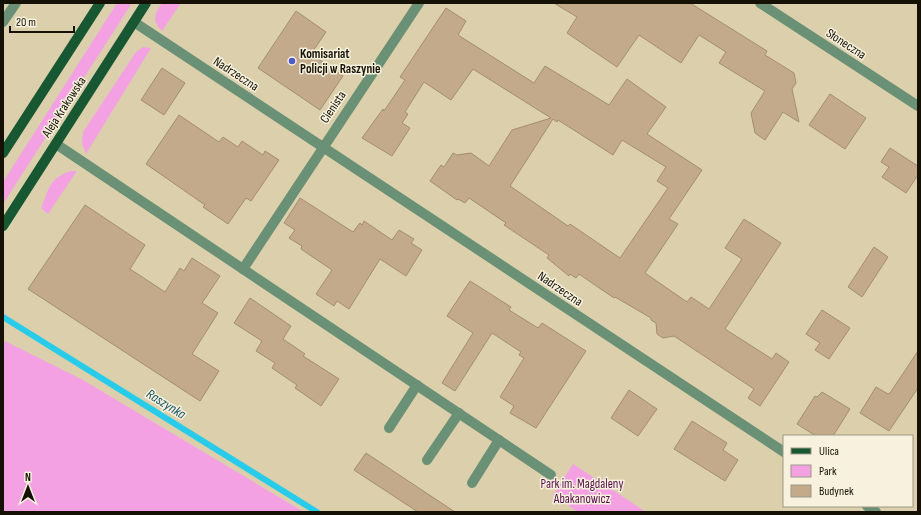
<svg xmlns="http://www.w3.org/2000/svg" width="921" height="515" viewBox="0 0 921 515" font-family="'Sofia Sans Condensed',sans-serif">
<style>
.green{fill:#f4a1e4}
.lines{fill:none;stroke-linecap:round;stroke-linejoin:round}
.stream{stroke:#28cbe9;stroke-width:6}
.building{fill:#c2aa8a;stroke:#a48d6f;fill-rule:evenodd}
.minor{stroke:#6a9076;stroke-width:10}
.major{stroke:#175732;stroke-width:10}
.poi-dot{fill:#4d5acf;stroke:#f7f1de;stroke-width:1.5}
.labels{text-anchor:middle;dominant-baseline:central;stroke-width:3;stroke-linejoin:round;paint-order:stroke}
.street-label{font-size:13px;fill:#151205;stroke:#f7f1de}
.poi-label{font-size:13px;font-weight:bold;fill:#151205;stroke:#f7f1de;text-anchor:start}
.park-label{font-size:13px;fill:#580e4e;stroke:#f7f1de}
.water-label{font-size:14px;font-style:italic;fill:#1a5864;stroke:#f7f1de}
</style>
<rect width="100%" height="100%" fill="#dbd0ab"/>
<g class="green">
<path d="M117 3H132L3 204V182Z"/>
<path d="M162 3H181L162 31C152 21 154 14 162 3Z"/>
<path d="M143 47 151 48 86 154 82 143 83 132 136 52Z"/>
<path d="M71 171H77L48 214 41 208C49 189 49 178 71 171Z"/>
<path d="M5 341 83 380 304 512H3V343Z"/>
<path d="M573 464 646 512H578L553 495Z"/>
</g>
<g class="lines">
<path class="stream" d="M3 317 317 512"/>
</g>
<g class="building">
<path d="M554 3H690L767 51 765 55 794 73 796 83 792 89 799 122 783 112 765 140 755 133 751 113 765 91 719 63 726 52 699 35 681 63 639 35 617 67 567 33 577 17Z"/>
<path d="M446 8 466 21 458 35 534 83 545 66 609 105 627 79 666 107 647 134 702 170 669 219 678 224 645 273 687 302 691 297 709 309 742 259 725 248 744 219 781 243 725 329 772 359 776 353 789 362 760 406 748 398 754 389 674 336 663 338 657 334 656 323 651 320V318L615 297 614 298 579 274 576 278 570 274 569 276 547 258 549 255 504 225 506 223 469 198 465 203 458 199 457 200 430 181 441 165 444 167 453 153 457 155 471 153 489 166 512 130 551 118 473 69 451 100 424 82 405 112 408 114 402 123 410 128 392 156 362 138 383 109 384 111 405 80 400 77ZM553 119 557 122 558 120 613 155 622 140 666 167 657 181 668 188 620 258 570 224 568 226 510 186Z"/>
<path d="M296 11 326 32 311 54 343 76 320 110 258 68Z"/>
<path d="M162 68 185 83 164 115 141 100Z"/>
<path d="M830 94 866 118 845 149 809 125Z"/>
<path d="M179 115 219 142 223 137 238 147 242 141 263 155 265 151 279 160 251 201 246 198 228 224 203 207 205 205 146 164Z"/>
<path d="M890 148 918 166V175L906 193 882 177 889 167 881 162Z"/>
<path d="M300 198 353 232 360 223 362 225 364 221 392 240 399 230 414 239 411 243 422 250 406 276 380 259 349 309 337 301 334 306 316 294 332 270 301 249 302 246 289 238 295 230 284 223Z"/>
<path d="M85 205 145 245 130 269 165 292 180 268 184 271 192 258 220 276 202 303 218 313 192 354 219 371 200 401 28 289Z"/>
<path d="M874 247 888 257 862 297 848 287Z"/>
<path d="M470 281 511 307 509 310 538 328 542 323 586 351 536 428 510 413 514 406 500 397 524 358 519 355 521 352 492 333 455 391 442 383 473 333 447 316Z"/>
<path d="M250 298 291 326 283 339 305 354 303 356 339 379 321 406 295 388 297 385 272 368 275 363 256 351 262 341 234 323Z"/>
<path d="M822 310 850 328 829 359 815 350 820 343 806 334Z"/>
<path d="M918 351V388L889 431 860 413 876 387 888 394 890 393Z"/>
<path d="M629 390 657 409 638 436 611 418Z"/>
<path d="M822 392 850 409 833 436H816L797 424 815 396 817 397Z"/>
<path d="M692 421 727 443 723 450 738 460 725 481 674 449Z"/>
<path d="M366 453 455 512H418L354 470Z"/>
</g>
<g class="lines">
<g class="minor">
<path d="M760 3 918 106"/>
<path d="M3 22 16 3"/>
<path d="M134 22 784 452"/>
<path d="M56 144 551 475"/>
<path d="M243 269 419 3"/>
<path d="M389 428 417 385"/>
<path d="M427 460 459 413"/>
<path d="M472 483 499 440"/>
<path d="M867 506 876 512"/>
</g>
<g class="major">
<path d="M3 153 100 3"/>
<path d="M3 226 146 3"/>
</g>
</g>
<circle class="poi-dot" cx="292" cy="61" r="4"/>
<g class="labels">
<g class="street-label">
<text transform="translate(846 44) rotate(33)">Słoneczna</text>
<text transform="translate(236 74) rotate(33)">Nadrzeczna</text>
<text transform="translate(64 107) rotate(-57)">Aleja Krakowska</text>
<text transform="translate(333 107) rotate(-56)">Cienista</text>
<text transform="translate(560 289) rotate(34)">Nadrzeczna</text>
</g>
<g class="poi-label">
<text x="300" y="54">Komisariat<tspan x="300" dy="15">Policji w Raszynie</tspan></text>
</g>
<g class="park-label">
<text x="582" y="484">Park im. Magdaleny<tspan x="582" dy="15">Abakanowicz</tspan></text>
</g>
<g class="water-label">
<text transform="translate(166 404) rotate(32)">Raszynka</text>
</g>
</g>
<rect width="921" height="515" fill="none" stroke="#151205" stroke-width="8"/>
<rect x="783" y="435" width="130" height="72" fill="#f7f1de" stroke="#9d9887"/>
<rect x="791" y="448" width="20" height="6" fill="#175732" stroke="#9d9887"/>
<text x="819" y="455" font-size="12" fill="#151205">Ulica</text>
<rect x="791" y="465" width="20" height="12" fill="#f4a1e4" stroke="#9d9887"/>
<text x="819" y="475" font-size="12" fill="#151205">Park</text>
<rect x="791" y="485" width="20" height="12" fill="#c2aa8a" stroke="#9d9887"/>
<text x="819" y="495" font-size="12" fill="#151205">Budynek</text>
<g transform="translate(28 487)" stroke="#f7f1de" stroke-width="3" paint-order="stroke">
<path d="M0-3L7 15L0 10L-7 15Z" fill="#151205"/>
<text y="-6" font-size="11" font-weight="bold" text-anchor="middle" fill="#151205">N</text>
</g>
<path d="M10 26v6h64v-6" fill="none" stroke="#151205" stroke-width="2"/>
<text x="16" y="26" font-size="12" fill="#151205" stroke="#f7f1de" stroke-width="3" paint-order="stroke">20 m</text>
</svg>
